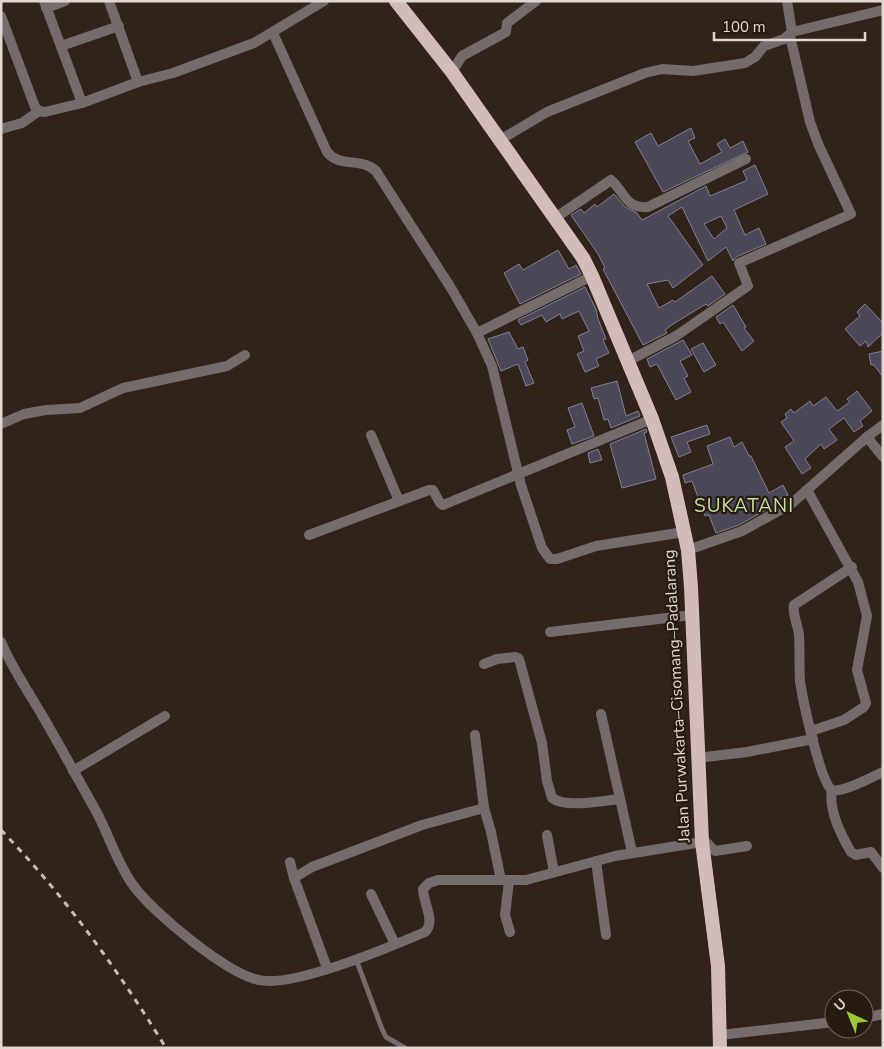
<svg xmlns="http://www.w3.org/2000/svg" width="884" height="1049" viewBox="0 0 884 1049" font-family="'Nunito Sans',sans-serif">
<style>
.building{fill:#4b4959;stroke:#828092;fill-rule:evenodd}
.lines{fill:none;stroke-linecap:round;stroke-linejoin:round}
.service{stroke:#746b6a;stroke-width:5}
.minor{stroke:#746b6a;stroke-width:10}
.trunk{stroke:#d2bcba;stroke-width:14}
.rail{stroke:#c6bcb5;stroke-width:3;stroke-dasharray:6 6;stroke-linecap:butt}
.labels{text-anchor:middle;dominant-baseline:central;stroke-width:4.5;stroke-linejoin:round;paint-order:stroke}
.street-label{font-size:16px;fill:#e0d7d1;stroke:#271a10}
.quarter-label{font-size:19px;letter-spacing:1px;fill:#c3e29a;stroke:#271a10}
</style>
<rect width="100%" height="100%" fill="#31231a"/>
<g class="building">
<path d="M691 128 695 138 688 141 700 164 722 152 717 144 725 139 730 148 743 141 748 152 663 192 635 142 651 133 658 146Z"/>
<path d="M755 165 768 194 734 210 745 235 759 228 766 244 736 257 733 261 726 247 708 261 682 207 668 216 703 265 673 288 668 280 647 284 659 308 673 300 675 302 712 276 725 294 708 306 706 304 673 324 665 330 667 333 643 345 603 269 605 268 598 254 571 215 581 209 584 213 595 204 597 207 614 194 625 207 637 213 642 220 706 186 710 196 743 182 747 180 743 171ZM721 216 727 228 714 239 704 224Z"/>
<path d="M558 250 569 269 576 265 581 274 520 304 504 273 519 264 523 270Z"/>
<path d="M585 287 596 309 598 319 606 339 603 340 609 353 596 359 599 366 585 372 577 354 584 351 578 336 589 331 579 311 562 319 560 314 546 322 542 315 521 325 518 320Z"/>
<path d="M865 304 883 323V333L868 347 866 341 860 346 845 329 860 316 857 312Z"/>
<path d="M733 305 746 327 744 328 754 341 742 351 723 322 720 324 716 317Z"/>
<path d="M509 332 518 349 523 347 528 360 525 362 534 383 526 386 518 364 501 371 488 339Z"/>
<path d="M683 340 692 355 680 361 688 376 684 378 691 392 676 400 657 364 650 367 647 359Z"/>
<path d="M703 343 716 365 704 372 691 349Z"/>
<path d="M883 351V377L874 365H871L869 354Z"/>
<path d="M617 381 626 416 638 411 640 416 611 428 608 419 604 420 598 398 594 399 591 388Z"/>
<path d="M857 391 872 411 860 421 863 426 854 432 844 418 829 429 837 440 824 449 821 444 805 459 811 468 802 474 785 447 794 441 781 422 787 418 785 414 791 409 794 413 810 401 813 406 826 397 837 411 850 402 847 399Z"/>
<path d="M582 403 594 436 572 444 567 430 575 427 568 408Z"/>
<path d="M707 425 710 434 687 442 691 452 679 457 671 437Z"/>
<path d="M646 429 647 432 644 433 656 479 622 488 610 444Z"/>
<path d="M730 437 734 447 742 442 749 456H751L769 493 783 485 788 495 774 502 775 505 739 525 716 533 709 515 705 516 692 481 685 483 683 475 713 464 707 446Z"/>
<path d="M598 449 602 460 590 463 588 453Z"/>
</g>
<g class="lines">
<path class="service" d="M356 959 382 1029 386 1037 405 1048"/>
<g class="minor">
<path d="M44 1 82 103"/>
<path d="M109 1 138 82"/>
<path d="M46 8 65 1"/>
<path d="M1 16 35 107 39 111 45 112 82 103 138 82 173 73 254 43 324 1"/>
<path d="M792 32 883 10"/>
<path d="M273 33 327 152C340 168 361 157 376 171L451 288 477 333 492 366 521 485 542 548 550 559H557L596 546 684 532"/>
<path d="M61 46 119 26"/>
<path d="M452 72 462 56 506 32 507 23 536 1"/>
<path d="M1 129 22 123 39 111"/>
<path d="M500 140 547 112 645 73 662 69 693 71 745 63 755 57 764 46 784 39 792 32 787 1"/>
<path d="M555 218 611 180C625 192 625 209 648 207L746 159"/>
<path d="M477 333 592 276"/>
<path d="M628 361 676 336 748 286 739 263 851 214 819 146 810 122 790 36"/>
<path d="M1 424 24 414 46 410 80 408 123 388 227 366 245 355"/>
<path d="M371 435 399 501"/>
<path d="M867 437 883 457"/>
<path d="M807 490 858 582 867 616 857 670 866 703 864 707 844 720 811 731"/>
<path d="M309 535 429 490H433L440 503 443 505 652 419"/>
<path d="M688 550 742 531 791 504 867 437 883 425"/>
<path d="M852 567 794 605C792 614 798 625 799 635 800 650 799 665 800 681 802 696 821 786 832 790 843 793 872 777 883 772"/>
<path d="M550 632 692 615"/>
<path d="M1 642C12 668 28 691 42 715 60 746 78 779 96 811 109 835 117 863 133 885 152 912 227 974 259 980 293 988 390 947 425 932 436 922 423 902 423 889L429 883 438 880H526L615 856 702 842H706L715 851 747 846"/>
<path d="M484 664 497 659 516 657 519 659 542 743 547 781 552 798C565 808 603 801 619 799"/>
<path d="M601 714 632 852"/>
<path d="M475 735 484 808 491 832 501 880"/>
<path d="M697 758 747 752 813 739"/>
<path d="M73 771 165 716"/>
<path d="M832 790C828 810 841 835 851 852L856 855 871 852 883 868"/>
<path d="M547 835 554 872"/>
<path d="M596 861 606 935"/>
<path d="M290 862 294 878"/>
<path d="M509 881 505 915 510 932"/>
<path d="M371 894 395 944"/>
<path d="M327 968 294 878 312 867 422 825 484 808"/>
<path d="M864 1018 883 1014"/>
<path d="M720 1035 834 1022"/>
</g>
<path class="trunk" d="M396 1 452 72 583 258 592 276 652 419 672 477 688 550 691 587 702 842 718 966 720 1048"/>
<path class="rail" d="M1 830C65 896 118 970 166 1048"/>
</g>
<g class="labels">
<g class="street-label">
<text transform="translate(677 696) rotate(-93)">Jalan Purwakarta–Cisomang–Padalarang</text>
</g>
<g class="quarter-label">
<text x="744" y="506">SUKATANI</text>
</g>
</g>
<rect width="884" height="1049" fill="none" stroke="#e0d7d1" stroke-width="5"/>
<g transform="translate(849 1014) rotate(316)"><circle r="24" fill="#271a10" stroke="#71665d"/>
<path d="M0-4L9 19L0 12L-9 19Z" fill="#98cb37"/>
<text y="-8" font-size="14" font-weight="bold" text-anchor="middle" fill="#e0d7d1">U</text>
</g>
<path d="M714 32v8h151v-8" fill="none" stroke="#e0d7d1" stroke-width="2.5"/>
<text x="722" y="32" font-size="15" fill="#e0d7d1" stroke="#271a10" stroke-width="4" paint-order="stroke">100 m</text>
</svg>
